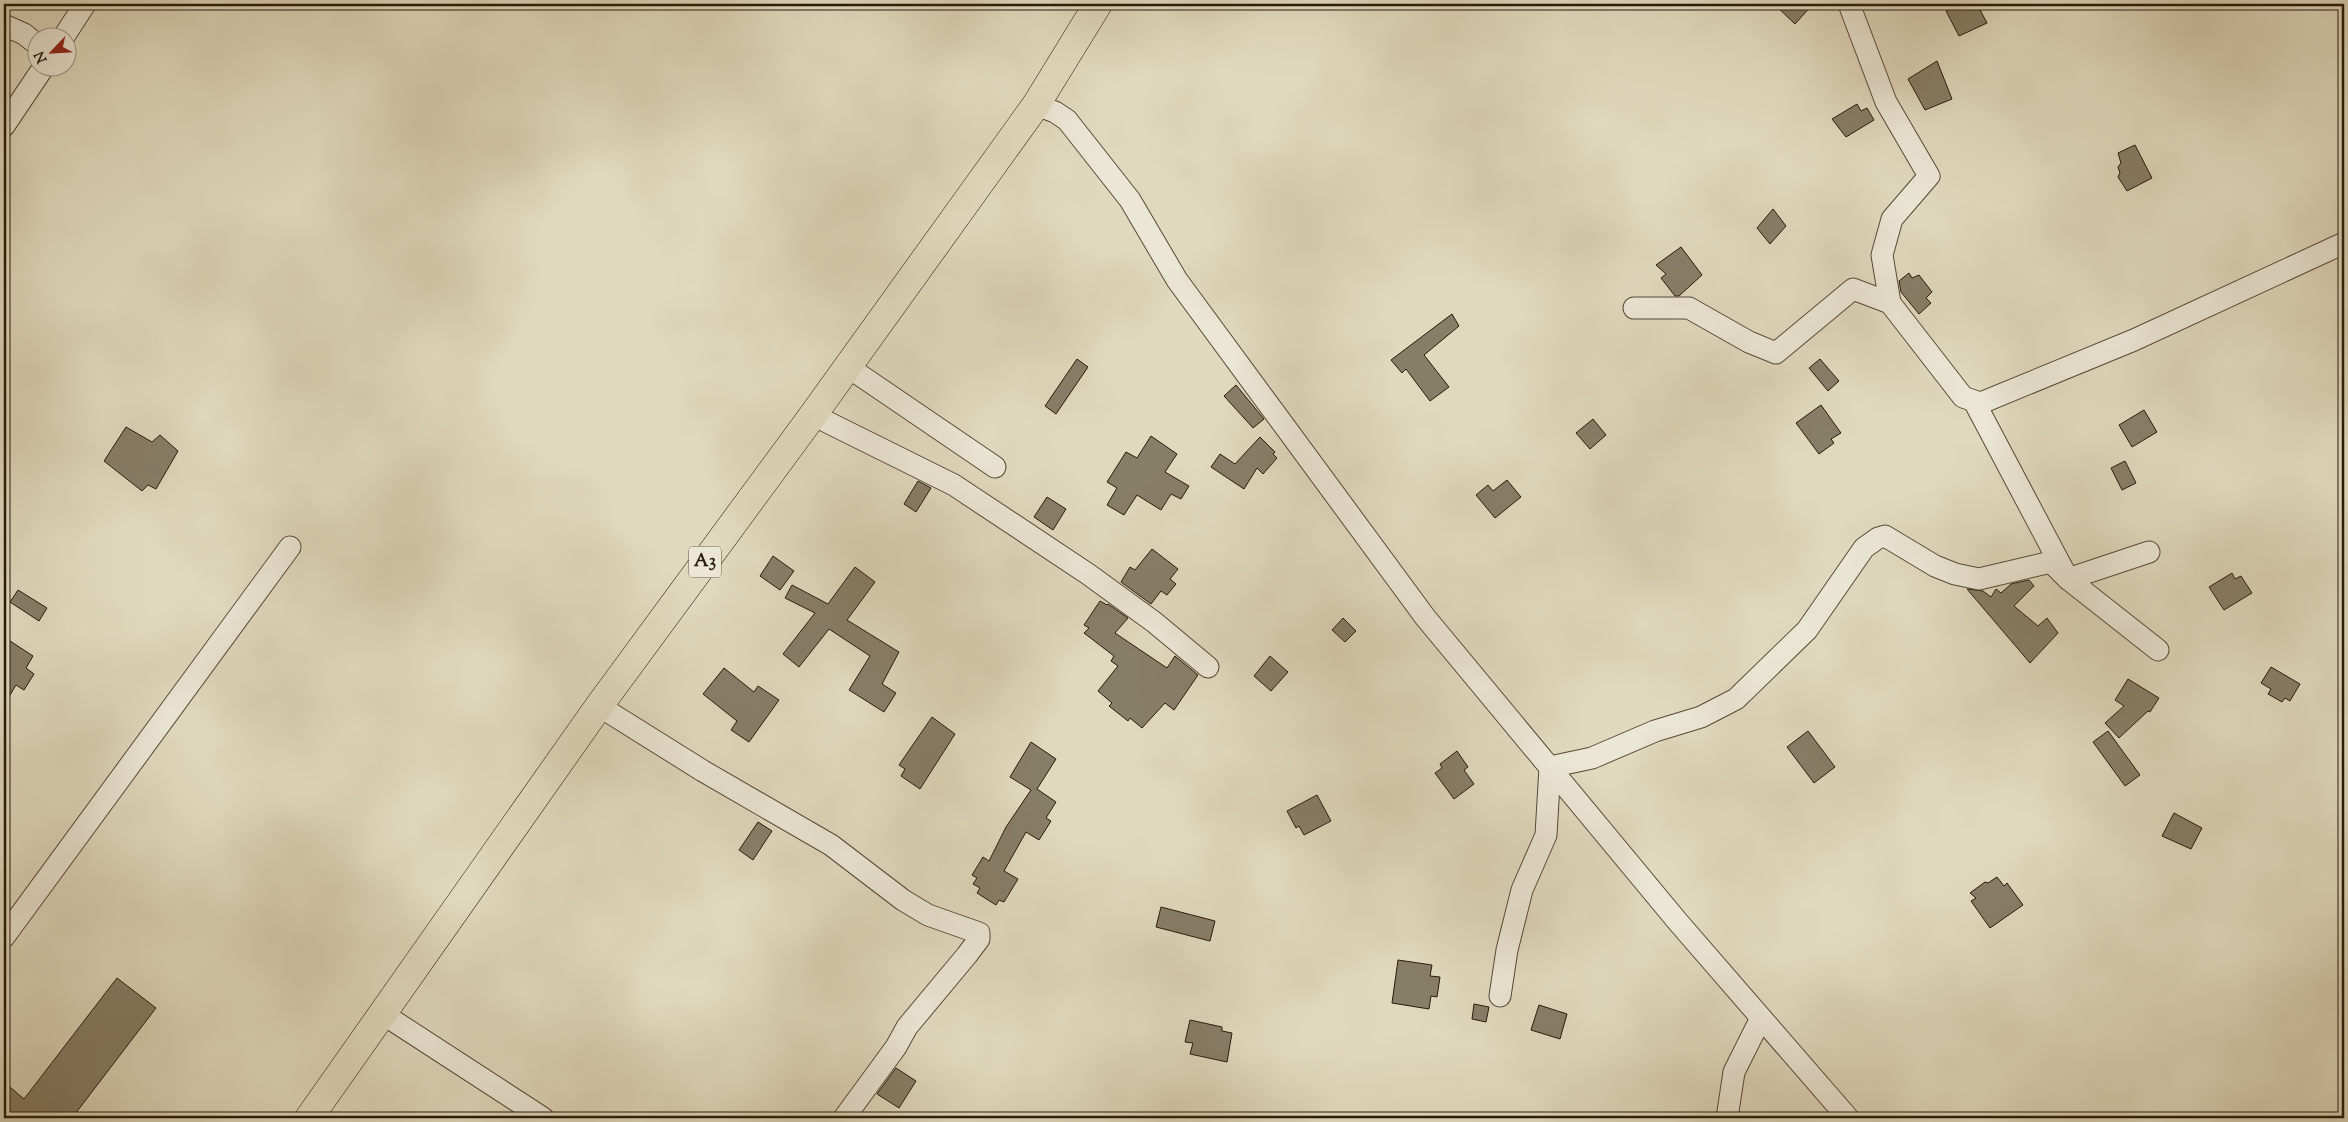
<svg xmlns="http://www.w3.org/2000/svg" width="2348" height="1122" viewBox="0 0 2348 1122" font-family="'Sorts Mill Goudy',serif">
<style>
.building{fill:#877e68;stroke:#271b0a}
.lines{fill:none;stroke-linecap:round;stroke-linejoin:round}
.street-casing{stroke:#554a37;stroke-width:23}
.highway-casing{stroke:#271b0a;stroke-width:29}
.street{stroke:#ebe6d5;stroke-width:21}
.highway{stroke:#e0d9be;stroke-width:28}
.labels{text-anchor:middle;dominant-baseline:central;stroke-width:5;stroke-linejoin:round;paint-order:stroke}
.shield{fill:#ebe6d5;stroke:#625847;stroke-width:1}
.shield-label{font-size:18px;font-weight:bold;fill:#271b0a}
</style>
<rect width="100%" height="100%" fill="#e0d9be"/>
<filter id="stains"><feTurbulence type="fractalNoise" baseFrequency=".004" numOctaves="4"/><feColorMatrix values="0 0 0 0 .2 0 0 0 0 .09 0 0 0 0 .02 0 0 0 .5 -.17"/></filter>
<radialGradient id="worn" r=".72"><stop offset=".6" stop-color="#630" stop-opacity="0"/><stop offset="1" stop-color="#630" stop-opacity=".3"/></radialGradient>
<g class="building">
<path d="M1774 4H1813L1795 24Z"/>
<path d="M1960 4H1977L1987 23 1959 36 1946 11Z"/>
<path d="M1937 61 1952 99 1925 110 1908 79Z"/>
<path d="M1857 104 1861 111 1867 108 1874 120 1846 137 1832 119Z"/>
<path d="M2135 145 2152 178 2127 191 2118 177 2120 173 2118 167 2121 163 2118 153Z"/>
<path d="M1773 209 1786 226 1770 244 1757 228Z"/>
<path d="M1681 247 1702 275 1679 296H1675L1661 278 1666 274 1656 265Z"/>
<path d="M1909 273 1912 278 1919 275 1932 292 1926 298 1931 303 1919 314 1901 292 1899 281Z"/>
<path d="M1452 314 1459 326 1424 355 1449 387 1430 401 1406 369 1402 373 1391 360Z"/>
<path d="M1077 359 1088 367 1056 414 1045 406Z"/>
<path d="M1820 359 1839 381 1828 391 1809 368Z"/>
<path d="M1236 385 1264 419 1253 428 1224 396Z"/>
<path d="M1821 405 1841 433 1831 439 1834 443 1819 454 1796 423Z"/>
<path d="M2144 410 2157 432 2132 447 2119 425Z"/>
<path d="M1593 419 1606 435 1590 449 1576 433Z"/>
<path d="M126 427 152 442 160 435 178 451 156 489 148 485 142 491 104 461Z"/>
<path d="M1151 436 1177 454 1165 472 1189 486 1181 499 1171 494 1161 510 1137 495 1124 515 1107 505 1117 488 1107 482 1126 452 1137 458Z"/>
<path d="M1260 437 1275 452 1273 454 1277 458 1263 474 1257 468 1244 489 1211 467 1220 454 1235 464Z"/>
<path d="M2125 461 2136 483 2122 490 2111 468Z"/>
<path d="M1507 480 1521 497 1495 518 1476 495 1488 485 1493 491Z"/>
<path d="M918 481 931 488 916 512 904 504Z"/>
<path d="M1047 497 1066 509 1053 530 1034 517Z"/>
<path d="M1152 549 1178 569 1170 579 1176 584 1167 595 1161 591 1151 604 1121 582 1130 567 1135 570Z"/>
<path d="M773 556 794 571 780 590 760 576Z"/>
<path d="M855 567 875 582 847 620 899 652 882 684 896 693 884 712 849 690 870 656 829 629 799 667 783 654 815 613 785 598 792 585 828 604Z"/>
<path d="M2232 573 2235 579 2241 576 2252 593 2224 610 2209 587Z"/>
<path d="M2029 580 2034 586 2014 606 2038 626 2047 618 2058 633 2030 663 1967 589 1983 591 1991 597 1996 589 2001 593 2011 584Z"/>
<path d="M18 590 47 608 39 621 10 602Z"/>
<path d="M1100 601 1107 605 1108 604 1128 618 1115 633 1167 668 1175 656 1198 675 1174 710 1165 703 1142 728 1130 718 1128 721 1109 706 1112 703 1098 691 1118 666 1111 661 1114 656 1084 633 1089 628 1084 625Z"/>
<path d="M1343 618 1356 631 1345 642 1332 630Z"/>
<path d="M4 637 33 656 26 668 34 674 24 690 16 685 4 705Z"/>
<path d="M1270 656 1288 672 1271 691 1254 676Z"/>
<path d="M2271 667 2300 684 2290 701 2285 698 2282 702 2268 694 2271 689 2261 683Z"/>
<path d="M724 668 754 692 758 686 779 700 749 742 731 730 737 721 703 694Z"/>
<path d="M2128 679 2159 698 2150 712 2148 711 2119 738 2105 723 2124 706 2115 700Z"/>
<path d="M932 717 955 734 920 789 901 776 905 769 899 765Z"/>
<path d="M1808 731 1835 767 1814 783 1787 747Z"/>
<path d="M2108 731 2140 775 2125 786 2093 742Z"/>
<path d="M1031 742 1056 759 1037 789 1056 802 1046 818 1051 821 1039 840 1026 832 1004 871 1018 879 1004 902 999 900 996 905 977 893 980 888 973 884 977 878 972 875 983 857 989 861 1006 827 1031 790 1010 777Z"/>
<path d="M1457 751 1468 767 1464 770 1474 784 1454 799 1435 773 1442 768 1440 764Z"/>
<path d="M1317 795 1331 821 1304 835 1299 826 1296 828 1287 811Z"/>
<path d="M2174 813 2202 828 2191 849 2162 836Z"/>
<path d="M758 822 772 831 753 860 739 850Z"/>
<path d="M1997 877 2004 886 2007 883 2023 905 1990 928 1971 901 1976 898 1970 893 1985 882 1988 883Z"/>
<path d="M1161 907 1215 921 1210 941 1156 927Z"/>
<path d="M1398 960 1432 965 1430 976 1440 977 1437 997 1431 996 1429 1009 1392 1003Z"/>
<path d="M117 978 156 1008 72 1118H4V1082L24 1099Z"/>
<path d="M1474 1004 1489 1007 1486 1022 1472 1019Z"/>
<path d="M1539 1005 1567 1014 1560 1039 1531 1030Z"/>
<path d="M1190 1020 1222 1027V1031L1232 1033 1227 1062 1190 1054 1193 1043 1185 1042Z"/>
<path d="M896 1068 916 1081 899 1108 877 1094Z"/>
</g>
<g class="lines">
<g class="street-casing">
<g id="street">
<path d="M1849 4 1886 102 1929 176 1892 219 1882 255 1890 303"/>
<path d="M4 25 24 34 38 45"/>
<path d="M63 38 85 4"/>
<path d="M1036 105 1055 112 1067 120 1130 200 1177 280 1425 617 1678 922 1848 1118"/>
<path d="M4 126 43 68"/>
<path d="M1634 308H1689L1749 342 1776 353 1853 289 1890 303 1963 397 1980 403"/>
<path d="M848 367 995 467"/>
<path d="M813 415 954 485 1088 574 1154 622 1208 667"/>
<path d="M2158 650 2068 579 1976 405 2134 340 2344 243"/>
<path d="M599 706 703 771 831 845 903 900 928 915 979 933V939L967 955 907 1027 896 1047 844 1118"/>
<path d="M4 937 290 547"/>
<path d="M1500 996 1507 950 1522 890 1546 835 1550 767 1592 758 1655 731 1701 717 1736 699 1807 630 1864 548 1878 538 1885 536 1935 566 1955 574 1979 579 2051 562 2068 579 2149 552"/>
<path d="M383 1014 543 1118"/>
<path d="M1727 1118 1734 1072 1761 1018"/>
</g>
</g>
<g class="highway-casing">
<path id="highway" d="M309 1118 599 706 813 415 1036 105 1098 4"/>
</g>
<use href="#street" class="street"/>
<use href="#highway" class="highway"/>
</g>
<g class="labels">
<rect class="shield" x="689" y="546.5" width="32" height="31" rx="4"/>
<g class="shield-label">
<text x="705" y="562">A3</text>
</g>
</g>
<rect width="2348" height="1122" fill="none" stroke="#e0d9be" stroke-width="20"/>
<rect x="5" y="5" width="2338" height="1112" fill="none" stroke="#271b0a" stroke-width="2.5"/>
<rect x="10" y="10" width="2328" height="1102" fill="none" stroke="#271b0a"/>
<g transform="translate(52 52) rotate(245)"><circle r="24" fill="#ebe6d5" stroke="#9d9584"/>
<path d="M0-4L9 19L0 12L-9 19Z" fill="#8f2418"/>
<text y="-8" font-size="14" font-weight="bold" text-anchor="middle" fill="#271b0a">N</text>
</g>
<rect width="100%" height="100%" filter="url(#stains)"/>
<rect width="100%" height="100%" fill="url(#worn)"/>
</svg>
